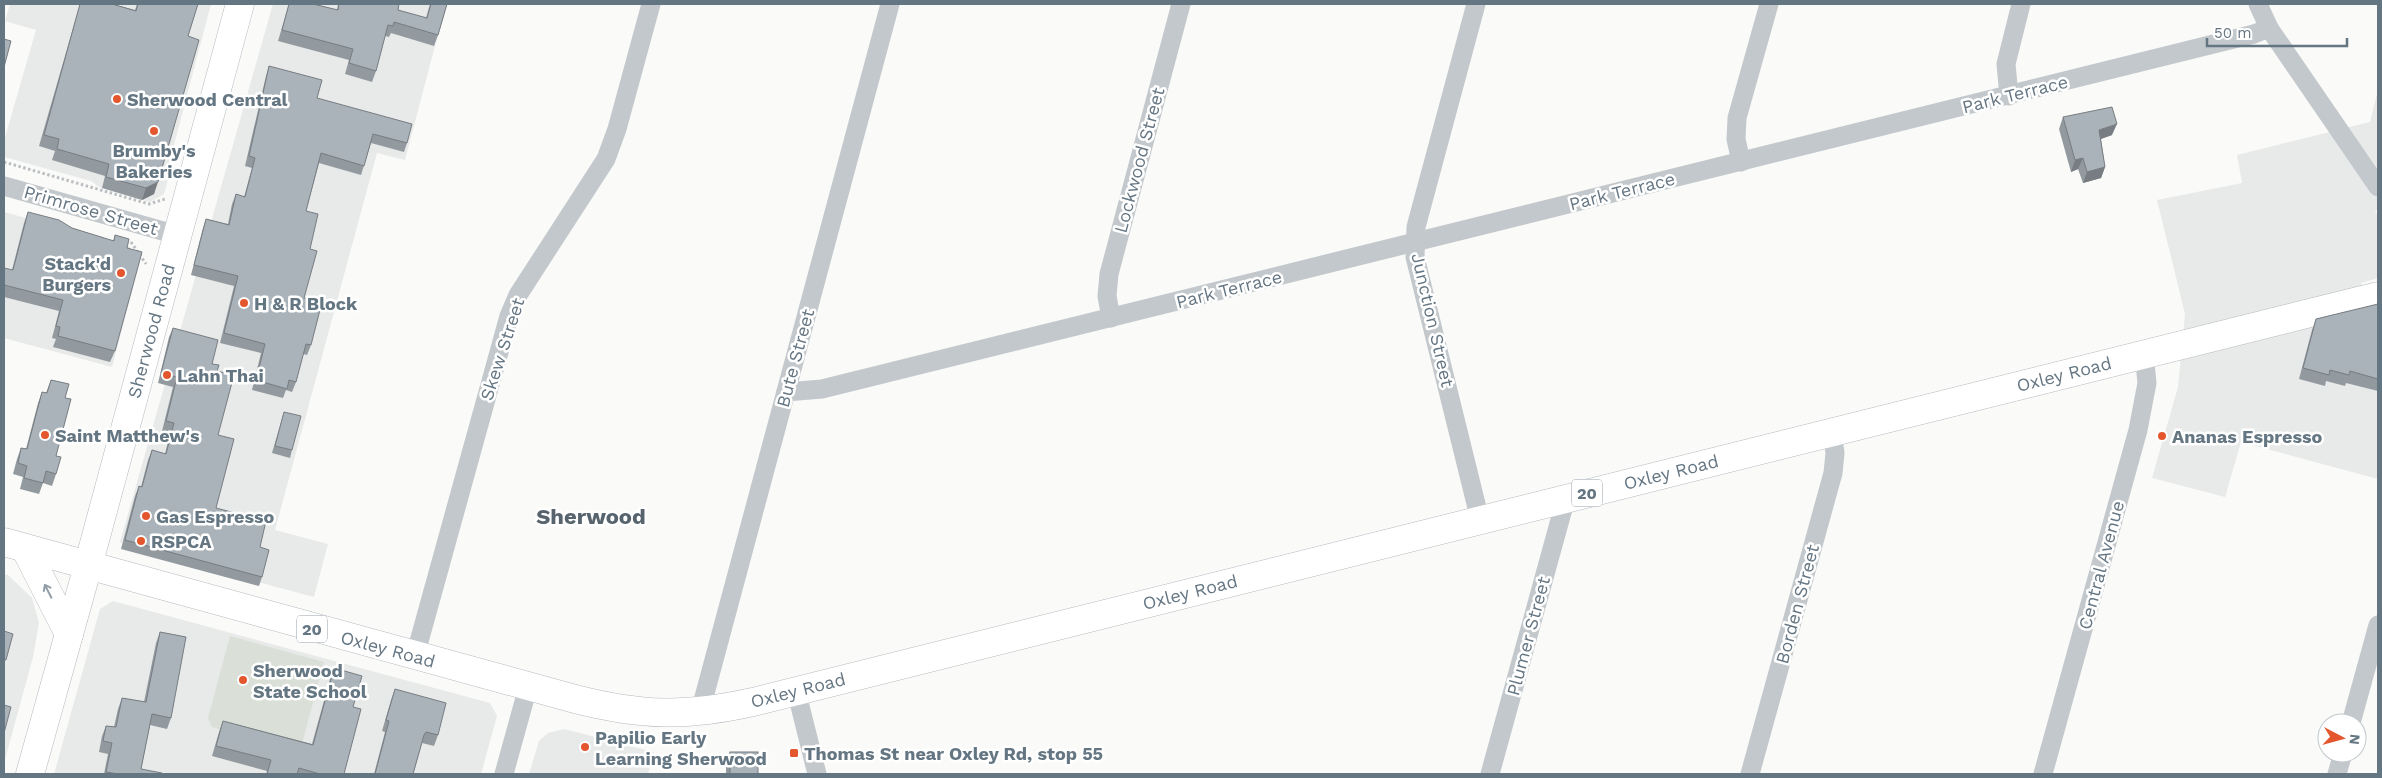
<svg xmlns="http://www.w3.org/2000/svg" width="2382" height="778" viewBox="0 0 2382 778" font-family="'Work Sans',sans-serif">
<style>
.built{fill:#e8e9e9}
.pitch{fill:#dadfd7}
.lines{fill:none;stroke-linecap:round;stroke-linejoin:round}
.secondary-casing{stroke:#b3babf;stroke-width:29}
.primary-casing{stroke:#b5babe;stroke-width:29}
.path{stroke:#bbbfc2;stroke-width:3;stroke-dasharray:2.5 2.5;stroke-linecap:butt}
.street{stroke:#c3c8cc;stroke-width:19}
.secondary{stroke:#fff;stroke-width:28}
.primary{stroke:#fff;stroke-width:28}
.wall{fill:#929a9f}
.shaded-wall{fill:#777d82}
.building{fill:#aab3b9;stroke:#777d82}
.oneway{stroke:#939fa8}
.poi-dot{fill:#e4572e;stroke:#fff;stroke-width:2}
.labels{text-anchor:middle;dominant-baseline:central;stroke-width:5;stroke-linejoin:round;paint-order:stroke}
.shield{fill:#fff;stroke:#939fa8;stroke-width:1}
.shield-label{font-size:16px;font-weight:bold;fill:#657683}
.street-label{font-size:18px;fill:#657683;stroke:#fff}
.poi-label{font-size:18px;font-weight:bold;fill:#657683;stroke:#fff;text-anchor:start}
.district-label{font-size:22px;font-weight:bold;fill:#57646e;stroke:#fff}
</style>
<rect width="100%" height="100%" fill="#fafaf8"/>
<g class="built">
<path d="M10 4H211L170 160V173L164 194 150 202 99 187 91 181 4 157V141L36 30 5 21Z"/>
<path d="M273 4H446L405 160 377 153 275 530 328 544 314 597 126 547 120 542Z"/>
<path d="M2378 90V209L2375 211 2378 215V278L2361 283 2369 314 2378 312V479L2241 442 2225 497 2152 478 2178 387 2185 314 2157 200 2242 183 2237 155 2370 122Z"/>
<path d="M4 212 129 246 140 262 112 367 4 338Z"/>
<path d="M4 574 8 575 32 598 39 623 33 657 4 763Z"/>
<path d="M113 601 490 703 497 716 481 774H54L100 609Z"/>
<path d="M564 729 654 752 648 774H529L539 741 548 733Z"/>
</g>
<path class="pitch" d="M230 636 324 662 300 751 212 727 208 718Z"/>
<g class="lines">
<g class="secondary-casing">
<path id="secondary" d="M88 566 240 4"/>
</g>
<g class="primary-casing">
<g id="primary">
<path d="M4 542 575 699C642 716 685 717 753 702L2378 296"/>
<path d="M25 548 69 634"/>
<path d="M30 774 88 566"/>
</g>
</g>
<g class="path">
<path d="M4 162 149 204 165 199"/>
<path d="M131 242 146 264"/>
</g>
<g class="street">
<path d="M1476 4 1416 227 1415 257 1480 520"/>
<path d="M2258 4 2269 28"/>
<path d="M2009 96 2006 64 2021 4"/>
<path d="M1741 162 1736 139 1737 118 1769 4"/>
<path d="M4 186 177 235"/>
<path d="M1111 318 1107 296 1109 274 1181 4"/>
<path d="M786 392 822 389 2254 34 2269 28 2378 187"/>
<path d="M415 656 509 316 518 295 606 159 617 129 651 4"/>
<path d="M796 690 817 774"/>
<path d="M700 712 890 4"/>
<path d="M2351 723 2378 625"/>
<path d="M504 774 528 687"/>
<path d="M1490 774 1566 498"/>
<path d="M1750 774 1833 473 1835 453 1832 433"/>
<path d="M2043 774 2138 430 2147 383 2144 353"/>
<path d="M2337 774 2343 753"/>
</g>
<use href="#secondary" class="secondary"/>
<use href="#primary" class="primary"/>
</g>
<g class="wall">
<path d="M80 4H112L135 10 137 4H198L188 36 154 194 142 200 102 188 105 176 52 160 55 151 39 146Z"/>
<path d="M289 4H313L337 10 338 4H399L398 10 426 18 430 4H447L438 35 434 46 391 33 389 37 385 36 376 71 372 82 345 74 349 60 278 41Z"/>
<path d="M269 66 317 98 407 143 404 152 371 143 361 175 319 163 306 211 310 249 304 298 311 345 307 355 303 354 296 382 292 392 286 390 283 398 252 390 261 353 220 343 234 286 191 275 203 228 206 219 228 224 232 204 236 194 244 197 252 168 245 166 266 76Z"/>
<path d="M2063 117 2112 135 2101 139 2105 167 2101 178 2083 183 2078 169 2071 172 2059 129Z"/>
<path d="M28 212 72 228 113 241 115 235 127 248 115 351 110 362 53 347 56 339 52 338 59 311 4 297V268L12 270 24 223Z"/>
<path d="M2378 304V391L2346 383 2345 386 2326 381 2325 386 2299 379 2312 330 2316 319Z"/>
<path d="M173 328 212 364 217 371 218 435 216 508 260 547 262 577 259 586 121 549 135 496 139 486 141 487 148 460 152 450 165 454 170 433 162 431 173 387 158 383 169 337Z"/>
<path d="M51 380 65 398 56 456V474L52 486 43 483 39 494 20 489 23 477 13 474 17 459 21 448 26 449 38 403 42 392 46 393Z"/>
<path d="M284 412 292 450 290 458 272 453Z"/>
<path d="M160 632 171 718 167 729 150 725 141 769 162 774H104L108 754 99 752 102 736 106 726 114 727 118 709 122 698 144 702 156 643Z"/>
<path d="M334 668 353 707 344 774H266L267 771 212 756 219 732 223 721 312 744 330 679Z"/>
<path d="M395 689 438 735 434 746 422 743 413 774H374L385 732 382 731 391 700Z"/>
<path d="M730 752 758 774H726V763Z"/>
</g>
<g class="shaded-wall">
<path d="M2117 124 2112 135 2095 141 2099 130Z"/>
<path d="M2083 158 2078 169 2071 172 2075 160Z"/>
<path d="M2105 167 2101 178 2083 183 2087 172Z"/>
<path d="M158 182 154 194 142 200 146 188Z"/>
</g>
<g class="building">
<path d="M80 4H112L136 11 138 4H198L188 36 199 40 158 182 146 188 106 177 109 164 57 149 59 139 44 135Z"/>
<path d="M289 4H313L338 10 339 4H399L398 10 427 18 431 4H447L438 35 394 22 393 26 388 25 376 71 349 63 353 49 282 30Z"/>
<path d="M4 39 11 41 4 67Z"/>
<path d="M269 66 322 80 317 98 412 124 407 143 373 134 364 166 321 153 306 211 318 214 310 249 317 251 304 298 322 302 311 345 306 344 296 382 289 380 287 389 256 380 265 344 224 333 238 276 194 265 206 219 229 225 236 194 245 197 255 158 249 156Z"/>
<path d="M2112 107 2117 124 2099 130 2105 167 2087 172 2083 158 2075 160 2063 117Z"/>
<path d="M28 212 59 220 72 228 114 241 115 235 129 239 127 248 142 252 115 351 58 336 60 327 56 326 63 300 4 285V268L13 270Z"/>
<path d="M2378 304V379L2350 371 2349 375 2330 370 2329 375 2303 368 2316 319Z"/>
<path d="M173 328 218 340 212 364 219 365 217 371 234 375 218 435 234 439 216 508 266 521 260 547 269 550 262 577 125 540 139 486 142 487 152 450 166 454 174 423 166 421 177 377 161 373Z"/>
<path d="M51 380 69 384 65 398 71 399 56 456 61 457 56 474 46 471 43 483 24 478 27 466 18 463 21 448 27 449 42 392 47 393Z"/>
<path d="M284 412 301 416 292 450 275 446Z"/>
<path d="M4 631 13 634 6 660H4Z"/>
<path d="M160 632 186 637 171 718 152 714 141 769 162 773V774H118L106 772 112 743 103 741 106 726 116 727 122 698 146 702Z"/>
<path d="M334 668 362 676 353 707 361 709 344 774H320L299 768 297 774H267L271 760 216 746 223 721 313 745Z"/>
<path d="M395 689 446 703 438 735 426 732 424 735 413 774H375L389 721 386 720Z"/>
<path d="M4 705 11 707 4 733Z"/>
<rect x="730" y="752" width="28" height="22"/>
</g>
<defs><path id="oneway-shaft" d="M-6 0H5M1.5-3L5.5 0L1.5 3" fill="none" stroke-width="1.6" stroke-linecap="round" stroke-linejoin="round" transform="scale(1.25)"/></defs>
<use class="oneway" href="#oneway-shaft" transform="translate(48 591) rotate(-117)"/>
<g class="poi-dot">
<circle cx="117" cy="99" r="5"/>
<circle cx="154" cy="131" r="5"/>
<circle cx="121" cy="273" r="5"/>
<circle cx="244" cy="303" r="5"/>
<circle cx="167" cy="375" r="5"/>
<circle cx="45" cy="435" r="5"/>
<circle cx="2162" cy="436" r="5"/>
<circle cx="146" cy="516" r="5"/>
<circle cx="141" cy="541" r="5"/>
<circle cx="243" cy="680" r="5"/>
<circle cx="585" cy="747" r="5"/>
<rect x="789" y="748" width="10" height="10" rx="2.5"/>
</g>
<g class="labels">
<g class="shield">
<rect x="1572" y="479.5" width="30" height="27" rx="4"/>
<rect x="297" y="615.5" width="30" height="27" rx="4"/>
</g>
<g class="shield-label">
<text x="1587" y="493">20</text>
<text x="312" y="629">20</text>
</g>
<g class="street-label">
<text transform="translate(2015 94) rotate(-14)">Park Terrace</text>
<text transform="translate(1139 160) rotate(-75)">Lockwood Street</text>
<text transform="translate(1622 191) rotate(-14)">Park Terrace</text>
<text transform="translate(91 210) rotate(16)">Primrose Street</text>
<text transform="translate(1229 289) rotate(-14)">Park Terrace</text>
<text transform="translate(1433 320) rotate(77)">Junction Street</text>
<text transform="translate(151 331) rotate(-75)">Sherwood Road</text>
<text transform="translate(502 349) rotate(-72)">Skew Street</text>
<text transform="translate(795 358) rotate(-75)">Bute Street</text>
<text transform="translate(2064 374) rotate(-14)">Oxley Road</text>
<text transform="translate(1671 472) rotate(-14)">Oxley Road</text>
<text transform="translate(2101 565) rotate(-75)">Central Avenue</text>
<text transform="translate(1190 592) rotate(-14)">Oxley Road</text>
<text transform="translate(1797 604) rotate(-75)">Borden Street</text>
<text transform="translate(1528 636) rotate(-75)">Plumer Street</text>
<text transform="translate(388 649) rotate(15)">Oxley Road</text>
<text transform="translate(798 690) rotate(-14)">Oxley Road</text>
</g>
<g class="poi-label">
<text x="127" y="99">Sherwood Central</text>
<text x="154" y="150" text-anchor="middle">Brumby's<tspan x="154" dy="21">Bakeries</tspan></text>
<text x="111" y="263" text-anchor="end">Stack'd<tspan x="111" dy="21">Burgers</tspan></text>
<text x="254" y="303">H &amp; R Block</text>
<text x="177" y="375">Lahn Thai</text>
<text x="55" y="435">Saint Matthew's</text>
<text x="2172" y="436">Ananas Espresso</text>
<text x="156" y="516">Gas Espresso</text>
<text x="151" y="541">RSPCA</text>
<text x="253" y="670">Sherwood<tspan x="253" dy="21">State School</tspan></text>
<text x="595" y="737">Papilio Early<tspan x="595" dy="21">Learning Sherwood</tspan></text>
<text x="804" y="753">Thomas St near Oxley Rd, stop 55</text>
</g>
<g class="district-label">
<text x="591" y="516">Sherwood</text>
</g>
</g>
<rect width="2382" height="778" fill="none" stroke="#657683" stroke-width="10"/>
<g transform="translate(2342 738) rotate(96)"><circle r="24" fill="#ffffff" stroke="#c1c8cd"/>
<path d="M0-4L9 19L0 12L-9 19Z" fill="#e4572e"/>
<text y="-8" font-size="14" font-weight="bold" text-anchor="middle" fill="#657683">N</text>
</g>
<path d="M2207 38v8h140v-8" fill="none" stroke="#657683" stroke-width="2.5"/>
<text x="2214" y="38" font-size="15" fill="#657683" stroke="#ffffff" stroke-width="4" paint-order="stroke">50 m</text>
</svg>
